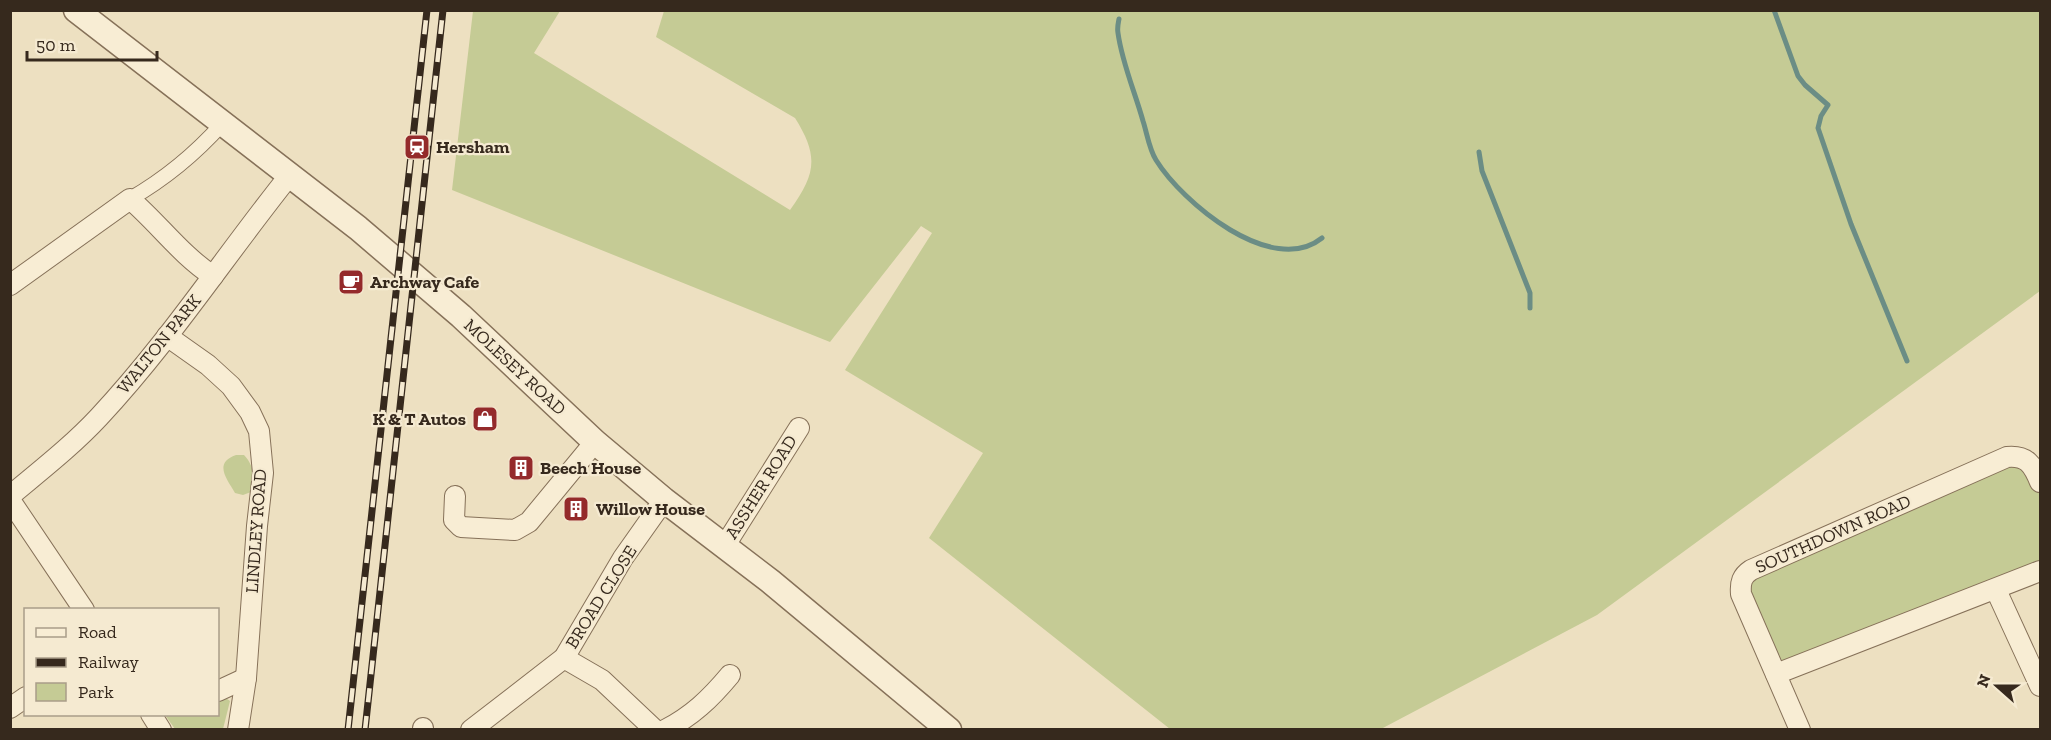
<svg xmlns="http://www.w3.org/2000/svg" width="2051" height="740" viewBox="0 0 2051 740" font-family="'Zilla Slab',serif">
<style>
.green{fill:#c5cb95}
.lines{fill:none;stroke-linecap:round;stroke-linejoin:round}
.stream{stroke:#6b8d85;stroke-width:5}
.pedestrian-casing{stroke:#867159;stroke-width:16}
.minor-casing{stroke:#867159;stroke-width:22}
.tertiary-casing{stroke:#867159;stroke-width:27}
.pedestrian{stroke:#f8edd4;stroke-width:14}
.minor{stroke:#f8edd4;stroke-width:20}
.tertiary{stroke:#f8edd4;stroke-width:24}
.rail-casing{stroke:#36291d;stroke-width:7}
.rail{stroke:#f5ead1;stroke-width:4.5;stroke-dasharray:14;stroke-linecap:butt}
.labels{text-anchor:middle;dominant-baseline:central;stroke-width:4.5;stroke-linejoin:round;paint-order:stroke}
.poi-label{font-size:18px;font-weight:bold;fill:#36291d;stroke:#f5ead1;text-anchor:start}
.street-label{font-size:18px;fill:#36291d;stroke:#f5ead1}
</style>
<rect width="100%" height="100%" fill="#ede0c1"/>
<g class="green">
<path d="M473 11H560L534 53 790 210C816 174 819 156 795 118L656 37 664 11H2040V291L1597 615 1381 729H1170L929 538 983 453 845 370 932 233 921 226 830 342 452 190Z"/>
<path d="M236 455H244C253 464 257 480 251 492L243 495 235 493C227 479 213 463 236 455Z"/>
<path d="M2007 457 2040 482V571L1776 674 1745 575Z"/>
<path d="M218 696H223L230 701 223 729H175L165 715 218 714Z"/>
</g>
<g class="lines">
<g class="stream">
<path d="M1774 10 1798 76 1805 85 1828 105 1821 116 1818 128 1851 224 1907 361"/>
<path d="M1119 19C1118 24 1117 28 1118 33 1122 63 1135 92 1143 121 1147 133 1149 149 1156 160 1182 202 1272 278 1322 238"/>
<path d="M1479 152 1482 171 1530 293V308"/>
</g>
<g class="pedestrian-casing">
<path id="pedestrian" d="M130 199C163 180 196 153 222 124"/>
</g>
<g class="minor-casing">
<g id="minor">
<path d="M10 285 130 199C159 224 181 255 213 276"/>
<path d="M167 336 208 365 231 386 250 412 259 431 263 473 257 526 246 678 238 730"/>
<path d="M10 496C41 470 72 446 99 417 169 342 225 256 289 176"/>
<path d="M455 496 454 520 461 527 515 530 529 522 595 442"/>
<path d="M10 500 84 610"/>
<path d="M724 547 799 428"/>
<path d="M1996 590 2040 686"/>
<path d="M564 658 602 680 655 730"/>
<path d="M1776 674 2040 571"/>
<path d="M218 691 246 678"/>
<path d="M10 708 26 697"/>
<path d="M151 714 161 730"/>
<path d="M423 730V728"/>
<path d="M471 730 564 658 623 558 664 500"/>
<path d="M665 730C692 716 710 699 730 675"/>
<path d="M1800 730 1741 594C1740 582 1742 576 1751 570L2007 457C2027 455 2033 465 2040 482"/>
</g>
</g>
<g class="tertiary-casing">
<path id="tertiary" d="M76 10 358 228 461 316 595 442 664 500 770 581 949 730"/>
</g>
<use href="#pedestrian" class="pedestrian"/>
<use href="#minor" class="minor"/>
<use href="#tertiary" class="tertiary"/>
<g class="rail-casing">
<g id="rail">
<path d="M348 730 427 10"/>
<path d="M365 730 443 10"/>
</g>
</g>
<use href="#rail" class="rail"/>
</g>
<defs>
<g id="station-square" transform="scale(1.35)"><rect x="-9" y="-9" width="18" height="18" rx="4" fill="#942a2b" stroke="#f5ead1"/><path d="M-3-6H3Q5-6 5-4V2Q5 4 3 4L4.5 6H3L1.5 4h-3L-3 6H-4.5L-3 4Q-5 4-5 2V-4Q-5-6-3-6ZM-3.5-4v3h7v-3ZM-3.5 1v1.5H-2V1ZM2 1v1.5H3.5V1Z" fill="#fff"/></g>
<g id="cafe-square" transform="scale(1.35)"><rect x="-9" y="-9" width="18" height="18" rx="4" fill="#942a2b" stroke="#f5ead1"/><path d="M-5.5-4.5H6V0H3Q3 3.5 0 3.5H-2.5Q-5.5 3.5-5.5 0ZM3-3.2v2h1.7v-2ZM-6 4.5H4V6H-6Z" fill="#fff"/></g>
<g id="shop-square" transform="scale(1.35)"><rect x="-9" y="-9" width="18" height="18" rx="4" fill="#942a2b" stroke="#f5ead1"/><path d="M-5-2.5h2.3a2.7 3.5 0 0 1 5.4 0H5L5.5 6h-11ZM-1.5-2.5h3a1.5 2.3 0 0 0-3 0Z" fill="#fff"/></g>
<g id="building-square" transform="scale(1.35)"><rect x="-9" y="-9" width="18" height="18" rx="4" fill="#942a2b" stroke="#f5ead1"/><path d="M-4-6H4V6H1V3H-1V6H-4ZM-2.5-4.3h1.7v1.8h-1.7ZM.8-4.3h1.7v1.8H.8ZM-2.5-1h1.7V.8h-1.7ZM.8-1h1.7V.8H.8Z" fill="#fff"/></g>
</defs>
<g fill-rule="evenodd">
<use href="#station-square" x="417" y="147"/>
<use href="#cafe-square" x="351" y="282"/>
<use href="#shop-square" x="485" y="419"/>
<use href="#building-square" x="521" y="468"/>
<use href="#building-square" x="576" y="509"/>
</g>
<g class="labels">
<g class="poi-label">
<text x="436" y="147">Hersham</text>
<text x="370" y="282">Archway Cafe</text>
<text x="466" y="419" text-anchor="end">K &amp; T Autos</text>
<text x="540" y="468">Beech House</text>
<text x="596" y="509">Willow House</text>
</g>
<g class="street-label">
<text transform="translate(159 344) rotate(-51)">WALTON PARK</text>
<text transform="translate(515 367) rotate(43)">MOLESEY ROAD</text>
<text transform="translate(761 487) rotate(-58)">ASSHER ROAD</text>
<text transform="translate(256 531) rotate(-86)">LINDLEY ROAD</text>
<text transform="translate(1833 534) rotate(-24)">SOUTHDOWN ROAD</text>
<text transform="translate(601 597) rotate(-58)">BROAD CLOSE</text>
</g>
</g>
<rect width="2051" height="740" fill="none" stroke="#36291d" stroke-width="24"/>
<rect x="24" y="608" width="195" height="108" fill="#f5ead1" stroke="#a99d89" stroke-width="1.5"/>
<rect x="36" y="628" width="30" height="9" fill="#f8edd4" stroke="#a99d89" stroke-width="1.5"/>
<text x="78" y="638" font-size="18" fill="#36291d">Road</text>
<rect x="36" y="658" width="30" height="9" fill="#36291d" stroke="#a99d89" stroke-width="1.5"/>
<text x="78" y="668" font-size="18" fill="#36291d">Railway</text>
<rect x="36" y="683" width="30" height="18" fill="#c5cb95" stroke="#a99d89" stroke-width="1.5"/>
<text x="78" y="698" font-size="18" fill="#36291d">Park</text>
<g transform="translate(1997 686) rotate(291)" stroke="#f5ead1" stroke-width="4.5" paint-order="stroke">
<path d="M0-4.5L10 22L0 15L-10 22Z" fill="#36291d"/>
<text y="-9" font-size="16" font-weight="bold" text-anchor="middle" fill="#36291d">N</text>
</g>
<path d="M27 51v9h130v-9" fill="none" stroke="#36291d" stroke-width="3"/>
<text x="36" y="51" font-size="18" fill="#36291d" stroke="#f5ead1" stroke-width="4.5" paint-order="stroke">50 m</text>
</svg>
